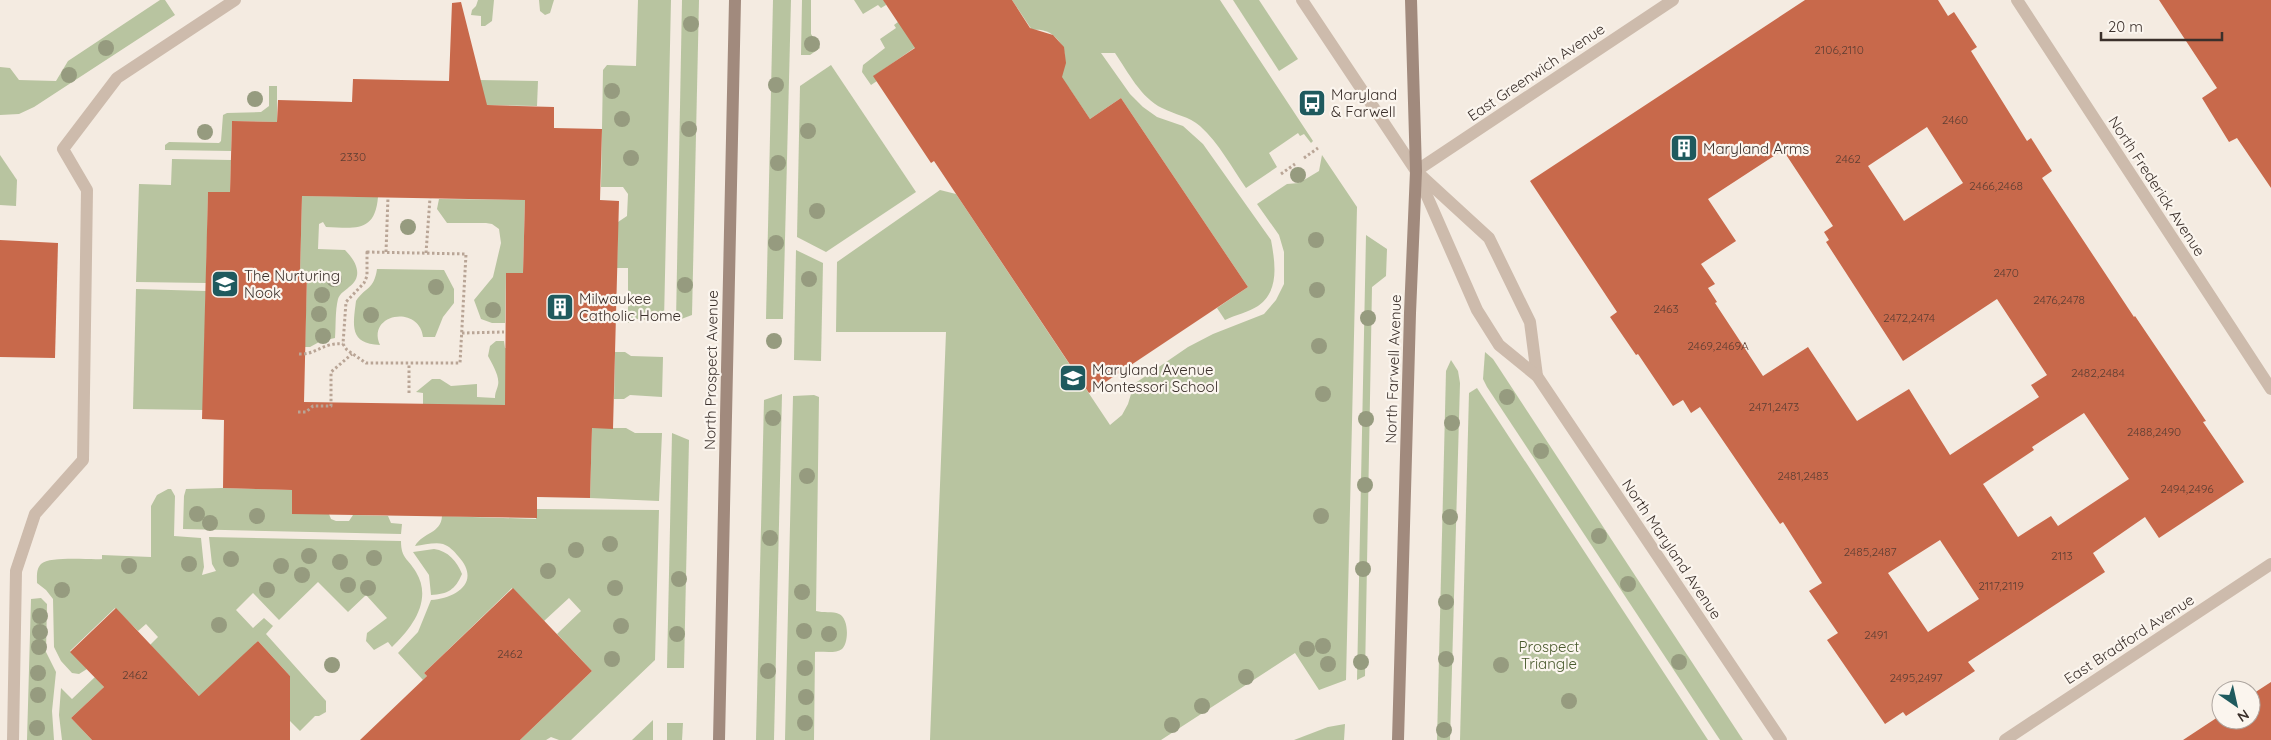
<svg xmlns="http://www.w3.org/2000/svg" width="2271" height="740" viewBox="0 0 2271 740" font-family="Quicksand,sans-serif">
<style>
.green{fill:#b8c4a0}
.building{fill:#c8694b;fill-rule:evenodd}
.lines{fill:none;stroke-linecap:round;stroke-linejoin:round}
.path{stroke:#b9a596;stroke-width:3;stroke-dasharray:2.5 2.5;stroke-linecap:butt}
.service{stroke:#cdbbac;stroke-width:12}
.minor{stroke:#cdbbac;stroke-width:12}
.tertiary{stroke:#cdbbac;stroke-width:12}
.secondary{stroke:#a18a7d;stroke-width:12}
.tree{fill:#969b7f}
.labels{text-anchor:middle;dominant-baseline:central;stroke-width:4.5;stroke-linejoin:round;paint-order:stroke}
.number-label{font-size:12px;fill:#5e3e33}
.street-label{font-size:15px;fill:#3b302b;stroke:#fbf5ee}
.poi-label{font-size:15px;fill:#3b302b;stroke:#fbf5ee;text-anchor:start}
.park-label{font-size:15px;fill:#4a5a2e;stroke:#fbf5ee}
</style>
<rect width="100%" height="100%" fill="#f4ebe1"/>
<g class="green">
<path d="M160 0H165L175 15 34 107 19 114 0 115V67L10 68 19 80 56 81 68 61Z"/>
<path d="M478 0H494L492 21 485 26H481V16L471 15 472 10 476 6Z"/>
<path d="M539 0H554L550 13 545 15 540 11Z"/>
<path d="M638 0H671L664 321 636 319 628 323V268H617L618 222 627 216 628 194 623 187H601L603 70 607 65 636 66Z"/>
<path d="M682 0H699L692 315 676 321Z"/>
<path d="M773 0H791L783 319H766Z"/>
<path d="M802 0H811V34L820 48 810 55H801Z"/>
<path d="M854 0H885L886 5 881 8 878 5 863 14Z"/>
<path d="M1012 0H1220L1313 141 1311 143 1304 134 1300 136 1298 133 1269 153 1277 167 1246 188C1232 168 1219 143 1200 126 1189 116 1175 115 1162 108 1141 98 1128 72 1115 53H1101L1130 94 1143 107 1157 117 1183 126 1203 144 1271 240C1275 262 1280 291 1258 306 1249 312 1235 315 1225 320L1217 308 1248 287 1121 98 1090 119 1069 88 1046 104C1056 84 1076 59 1057 39 1050 31 1042 29 1032 30Z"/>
<path d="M1233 0H1259L1298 59 1279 71Z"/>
<path d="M898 22 920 44 874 76 877 81 871 85 862 72 863 65 885 48 880 39 896 28 894 25Z"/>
<path d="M831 65 916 192 826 252 797 237 800 86Z"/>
<path d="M478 80 538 81 537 106 477 105Z"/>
<path d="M269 86H277V122L232 121 231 151 165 150V145L169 142 219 143 221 141 223 115 227 113 261 112 269 106Z"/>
<path d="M0 155 17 180 16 206 0 205Z"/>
<path d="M1322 155 1357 207 1346 680 1319 690 1295 653 1161 740H930L946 332H836L837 262 940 190 956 194 1110 425 1122 415 1128 404 1134 384 1188 347 1213 334 1264 314 1276 300 1284 284V252L1279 235 1257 204 1287 184 1299 183 1319 171Z"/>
<path d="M172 159 231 160 230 192H208L206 283 136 282 139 184 171 185Z"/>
<path d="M302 196 378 197C375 233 355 228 326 227L323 222 319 224 318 249 345 250C356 261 364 276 349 287 345 291 340 293 338 299 335 311 336 326 335 338L321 341 310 347H305L307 275 300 274Z"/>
<path d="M439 199 525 200 523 273H506L505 323H492L481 319 474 300 493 277 501 243 499 229 492 224 486 223H447L437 209Z"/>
<path d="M1366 235 1387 249 1386 276 1372 287 1365 676 1357 680Z"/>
<path d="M796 250 823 263 821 361 794 360Z"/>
<path d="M377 269 444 270 454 289V303L443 317 435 337H423C419 304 366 314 380 345 349 344 353 325 356 301 365 287 374 290 377 269Z"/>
<path d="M136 289 206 291 203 410 133 409Z"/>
<path d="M496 341H504L505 348 521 349 519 422 423 404V393L416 392 432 379H440L451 386 477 384V397L495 398C495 392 497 390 498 385 500 376 492 364 488 356L490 346Z"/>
<path d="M615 352H625L631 356 663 357 662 397 630 395 624 399H614Z"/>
<path d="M1485 352 1493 359 1743 740H1720L1487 387 1483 379Z"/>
<path d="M1451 360 1458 371 1460 383 1450 740H1437L1446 371Z"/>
<path d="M1477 388 1708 740H1460L1469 393Z"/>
<path d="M782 394 774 740H756L764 400Z"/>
<path d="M814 395 819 397 816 611C823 613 833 611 839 614 849 618 849 643 842 649 836 654 822 651 815 652L814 740H785L793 396Z"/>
<path d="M592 428H626L635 433H662L659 501 590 498Z"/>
<path d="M672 433 689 440 684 668H667Z"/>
<path d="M223 488 292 490V514H329L331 519 336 521H349L353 515 388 516 391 523 402 524 401 534 183 529 184 496 186 489Z"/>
<path d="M168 489H171L175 496 174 536 201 538 204 567 202 575 216 571 212 564 209 537 401 541C401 559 408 558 416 572 433 600 412 628 392 647L388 642 374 650 366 641 367 633 387 618 366 595 348 612 318 582 279 620 253 593 236 610 253 628 264 618 273 626 266 634 326 701V712L319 716H315L300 731 290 721V676L258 641 209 706 150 645 158 637 146 624 138 631 115 608 70 651 87 669 79 674 72 673 61 661 54 647 53 599 46 590 37 583C37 577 36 569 41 564 50 556 89 560 102 559V555L151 557V506L157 495Z"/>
<path d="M537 509 659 510 655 660 571 740H559L551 737 546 740H520L592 671 557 634 581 611 569 598 544 621 512 588 424 673 427 676 423 680 398 653 418 632 431 600C456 598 482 582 458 556 454 551 449 546 443 544 435 542 424 545 415 546 423 532 441 534 442 516L536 519Z"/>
<path d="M434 549C448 551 457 561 462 574 455 590 448 594 431 595L429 575 413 552Z"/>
<path d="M41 598 47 604 46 652 56 672 52 711 54 740H27L31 599Z"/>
<path d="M95 677 104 687 71 718 92 740H62L59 715 61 688 72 699Z"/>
<path d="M653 720V740H632Z"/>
<path d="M667 723H683L682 740H667Z"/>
<path d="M1345 724 1344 740H1294L1328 727Z"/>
</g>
<g class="building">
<path d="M883 0H1012L1030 28 1053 35 1064 47 1066 63 1062 77 1090 119 1121 98 1248 287 1089 393 934 161 931 163 873 76 915 48Z"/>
<path d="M1805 0H1938L1948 16 1954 12 1977 47 1971 51 2027 141 2031 138 2052 171 2042 178 2134 317 2135 316 2206 421 2203 422 2244 482 2159 538 2145 517 2093 553 2105 572 1968 662 1975 671 1906 716 1903 712 1885 724 1827 640 1838 633 1809 591 1822 583 1783 522 1780 524 1700 407 1691 413 1683 400 1673 406 1638 354 1636 355 1610 317 1617 312 1530 181ZM1927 127 1963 183 1904 221 1868 166ZM1783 150 1833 226 1824 232 1829 240 1826 242 1903 361 1997 299 2047 375 2031 385 2039 397 1950 455 1909 389 1857 421 1808 347 1763 376 1715 303 1717 302 1708 288 1715 284 1701 264 1736 241 1708 199ZM2084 413 2129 479 2058 526 2051 516 2018 537 1983 484 2034 450 2032 447ZM1940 540 1979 599 1928 632 1888 573Z"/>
<path d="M2159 0H2271V188L2237 138 2229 142 2202 98 2217 88Z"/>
<path d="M461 2 487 105 554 107V128L602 129 600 200 619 201 613 429 592 428 590 498 537 497V518L292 514V490L223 488 224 420 202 419 208 192H230L232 121 277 122 278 100 352 102 353 79 449 81 452 3ZM302 196 525 200 523 273H506L505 405 304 402 307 274H300Z"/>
<path d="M0 240 58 243 55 358 0 357Z"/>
<path d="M513 588 592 671 520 740H360L427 676 424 673Z"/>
<path d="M116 608 199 696 258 641 290 676V740H92L71 718 104 687 70 652Z"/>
<path d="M2271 682V740H2183L2221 715V720H2251V695Z"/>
</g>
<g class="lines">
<g class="path">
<path d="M1304 158 1318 148"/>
<path d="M1281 174 1295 164"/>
<path d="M367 252 466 254 460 363H366L347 350 343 344 346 302 364 283 367 276Z"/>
<path d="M386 252 388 197"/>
<path d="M426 253 430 198"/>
<path d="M462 333 504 332"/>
<path d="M299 354C316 355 323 342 343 344"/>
<path d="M409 393V363"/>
<path d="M298 412H306L313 406H331V372L352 354"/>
</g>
<path class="service" d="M13 740 16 571 35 514 83 460 87 190 63 149 117 78 235 0"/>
<g class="minor">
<path d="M2017 0 2271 389"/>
<path d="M1416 171 1673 0"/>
<path d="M2005 740 2271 564"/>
</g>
<g class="tertiary">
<path d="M1302 0 1416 171 1489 238 1530 322 1537 376"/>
<path d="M1416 171 1477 310 1499 345 1537 376 1781 740"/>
</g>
<g class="secondary">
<path d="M719 740 735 0"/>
<path d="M1398 740 1410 313 1416 171 1411 0"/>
</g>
</g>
<g class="tree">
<circle cx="691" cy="24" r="8"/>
<circle cx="812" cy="44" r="8"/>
<circle cx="106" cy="48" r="8"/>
<circle cx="69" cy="75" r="8"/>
<circle cx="776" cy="85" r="8"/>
<circle cx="612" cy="91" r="8"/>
<circle cx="255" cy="99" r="8"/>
<circle cx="622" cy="119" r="8"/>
<circle cx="689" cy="129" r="8"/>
<circle cx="808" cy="131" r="8"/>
<circle cx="205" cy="132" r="8"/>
<circle cx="631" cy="158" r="8"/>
<circle cx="778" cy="163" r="8"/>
<circle cx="1298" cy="175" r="8"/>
<circle cx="817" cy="211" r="8"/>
<circle cx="408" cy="227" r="8"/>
<circle cx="1316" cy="240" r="8"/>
<circle cx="776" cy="243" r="8"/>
<circle cx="334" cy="279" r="8"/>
<circle cx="809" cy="279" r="8"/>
<circle cx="685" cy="285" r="8"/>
<circle cx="436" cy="287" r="8"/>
<circle cx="1317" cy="290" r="8"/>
<circle cx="322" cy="295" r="8"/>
<circle cx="493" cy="310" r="8"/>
<circle cx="319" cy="314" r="8"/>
<circle cx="371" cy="315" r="8"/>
<circle cx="1368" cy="318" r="8"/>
<circle cx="323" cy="336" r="8"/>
<circle cx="774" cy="341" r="8"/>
<circle cx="1319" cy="346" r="8"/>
<circle cx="1323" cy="394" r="8"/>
<circle cx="1507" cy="397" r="8"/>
<circle cx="773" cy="418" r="8"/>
<circle cx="1366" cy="419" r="8"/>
<circle cx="1452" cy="423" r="8"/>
<circle cx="1541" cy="451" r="8"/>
<circle cx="807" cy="476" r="8"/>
<circle cx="1365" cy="485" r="8"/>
<circle cx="197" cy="514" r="8"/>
<circle cx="257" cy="516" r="8"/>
<circle cx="1321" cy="516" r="8"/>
<circle cx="1450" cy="517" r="8"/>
<circle cx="210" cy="523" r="8"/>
<circle cx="1599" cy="536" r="8"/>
<circle cx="770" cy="538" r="8"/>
<circle cx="610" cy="544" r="8"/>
<circle cx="576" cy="550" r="8"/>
<circle cx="309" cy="556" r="8"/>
<circle cx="374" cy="558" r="8"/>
<circle cx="231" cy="559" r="8"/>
<circle cx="340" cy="562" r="8"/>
<circle cx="189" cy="564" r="8"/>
<circle cx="129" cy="566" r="8"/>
<circle cx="281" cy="566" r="8"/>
<circle cx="1363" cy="569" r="8"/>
<circle cx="548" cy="571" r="8"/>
<circle cx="302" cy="575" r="8"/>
<circle cx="679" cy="579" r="8"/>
<circle cx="1628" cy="584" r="8"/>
<circle cx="348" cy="585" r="8"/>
<circle cx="368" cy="588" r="8"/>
<circle cx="615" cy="588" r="8"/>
<circle cx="62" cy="590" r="8"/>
<circle cx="267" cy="590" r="8"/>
<circle cx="802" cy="592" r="8"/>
<circle cx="1446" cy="602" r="8"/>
<circle cx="40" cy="616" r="8"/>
<circle cx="219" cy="625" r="8"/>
<circle cx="621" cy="626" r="8"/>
<circle cx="804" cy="631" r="8"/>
<circle cx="40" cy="632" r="8"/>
<circle cx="677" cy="634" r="8"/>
<circle cx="829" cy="634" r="8"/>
<circle cx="1323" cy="646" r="8"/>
<circle cx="39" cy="647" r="8"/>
<circle cx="1307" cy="649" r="8"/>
<circle cx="612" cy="659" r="8"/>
<circle cx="1446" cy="659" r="8"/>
<circle cx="1361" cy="662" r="8"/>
<circle cx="1679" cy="662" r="8"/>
<circle cx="1328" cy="664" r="8"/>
<circle cx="332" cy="665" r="8"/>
<circle cx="1501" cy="665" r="8"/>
<circle cx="805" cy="668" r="8"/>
<circle cx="768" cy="671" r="8"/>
<circle cx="38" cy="673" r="8"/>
<circle cx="1246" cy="677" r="8"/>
<circle cx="38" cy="695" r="8"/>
<circle cx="806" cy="697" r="8"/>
<circle cx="1569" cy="701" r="8"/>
<circle cx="1202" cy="706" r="8"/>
<circle cx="805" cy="723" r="8"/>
<circle cx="1172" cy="725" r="8"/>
<circle cx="37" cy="728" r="8"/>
<circle cx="1444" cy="730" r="8"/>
</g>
<defs>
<g id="bus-square" transform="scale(1.4375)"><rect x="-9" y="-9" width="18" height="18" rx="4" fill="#1f5a5e" stroke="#fbf5ee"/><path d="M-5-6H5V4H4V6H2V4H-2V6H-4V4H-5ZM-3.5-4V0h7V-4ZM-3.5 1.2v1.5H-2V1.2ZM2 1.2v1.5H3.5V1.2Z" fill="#fff"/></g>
<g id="building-square" transform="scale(1.4375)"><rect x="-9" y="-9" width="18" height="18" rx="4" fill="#1f5a5e" stroke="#fbf5ee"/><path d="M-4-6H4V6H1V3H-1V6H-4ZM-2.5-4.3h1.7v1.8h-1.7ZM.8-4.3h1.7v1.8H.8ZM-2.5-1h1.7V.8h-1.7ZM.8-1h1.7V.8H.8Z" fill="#fff"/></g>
<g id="school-square" transform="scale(1.4375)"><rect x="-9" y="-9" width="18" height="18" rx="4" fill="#1f5a5e" stroke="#fbf5ee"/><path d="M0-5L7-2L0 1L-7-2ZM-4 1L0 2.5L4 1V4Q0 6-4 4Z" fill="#fff"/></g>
</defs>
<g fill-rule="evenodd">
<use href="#bus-square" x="1312" y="103"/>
<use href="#building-square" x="1684" y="148"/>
<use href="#school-square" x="225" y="284"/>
<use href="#building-square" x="560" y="307"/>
<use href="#school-square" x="1073" y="378"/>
</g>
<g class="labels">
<g class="number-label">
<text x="1839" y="49">2106,2110</text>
<text x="1955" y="119">2460</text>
<text x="353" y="156">2330</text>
<text x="1848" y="158">2462</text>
<text x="1996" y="185">2466,2468</text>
<text x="2006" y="272">2470</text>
<text x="2059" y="299">2476,2478</text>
<text x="1666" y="308">2463</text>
<text x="1909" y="317">2472,2474</text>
<text x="1718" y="345">2469,2469A</text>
<text x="2098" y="372">2482,2484</text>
<text x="1774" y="406">2471,2473</text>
<text x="2154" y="431">2488,2490</text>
<text x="1803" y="475">2481,2483</text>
<text x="2187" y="488">2494,2496</text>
<text x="1870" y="551">2485,2487</text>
<text x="2062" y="555">2113</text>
<text x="2001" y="585">2117,2119</text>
<text x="1876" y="634">2491</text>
<text x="510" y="653">2462</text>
<text x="135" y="674">2462</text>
<text x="1916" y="677">2495,2497</text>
</g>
<g class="street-label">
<text transform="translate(1536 72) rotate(-34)">East Greenwich Avenue</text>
<text transform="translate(2157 186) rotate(57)">North Frederick Avenue</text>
<text transform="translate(1393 369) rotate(-88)">North Farwell Avenue</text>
<text transform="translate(711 370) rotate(-89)">North Prospect Avenue</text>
<text transform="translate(1672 549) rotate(56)">North Maryland Avenue</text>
<text transform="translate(2129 639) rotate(-33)">East Bradford Avenue</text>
</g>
<g class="poi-label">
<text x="1331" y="94">Maryland<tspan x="1331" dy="17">&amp; Farwell</tspan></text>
<text x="1703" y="148">Maryland Arms</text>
<text x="244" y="275">The Nurturing<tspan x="244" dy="17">Nook</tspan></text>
<text x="579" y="298">Milwaukee<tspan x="579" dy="17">Catholic Home</tspan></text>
<text x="1092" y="369">Maryland Avenue<tspan x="1092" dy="17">Montessori School</tspan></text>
</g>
<g class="park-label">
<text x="1549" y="646">Prospect<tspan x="1549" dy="17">Triangle</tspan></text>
</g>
</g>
<g transform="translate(2236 705) rotate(146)"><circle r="24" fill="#fbf5ee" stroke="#aea6a0"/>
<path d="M0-4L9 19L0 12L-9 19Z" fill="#1f5a5e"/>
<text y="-8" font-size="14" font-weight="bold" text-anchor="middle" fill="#3b302b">N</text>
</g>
<path d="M2101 32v8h121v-8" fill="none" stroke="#3b302b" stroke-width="2.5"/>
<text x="2108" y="32" font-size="15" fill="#3b302b" stroke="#fbf5ee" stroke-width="4" paint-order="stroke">20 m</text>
</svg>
